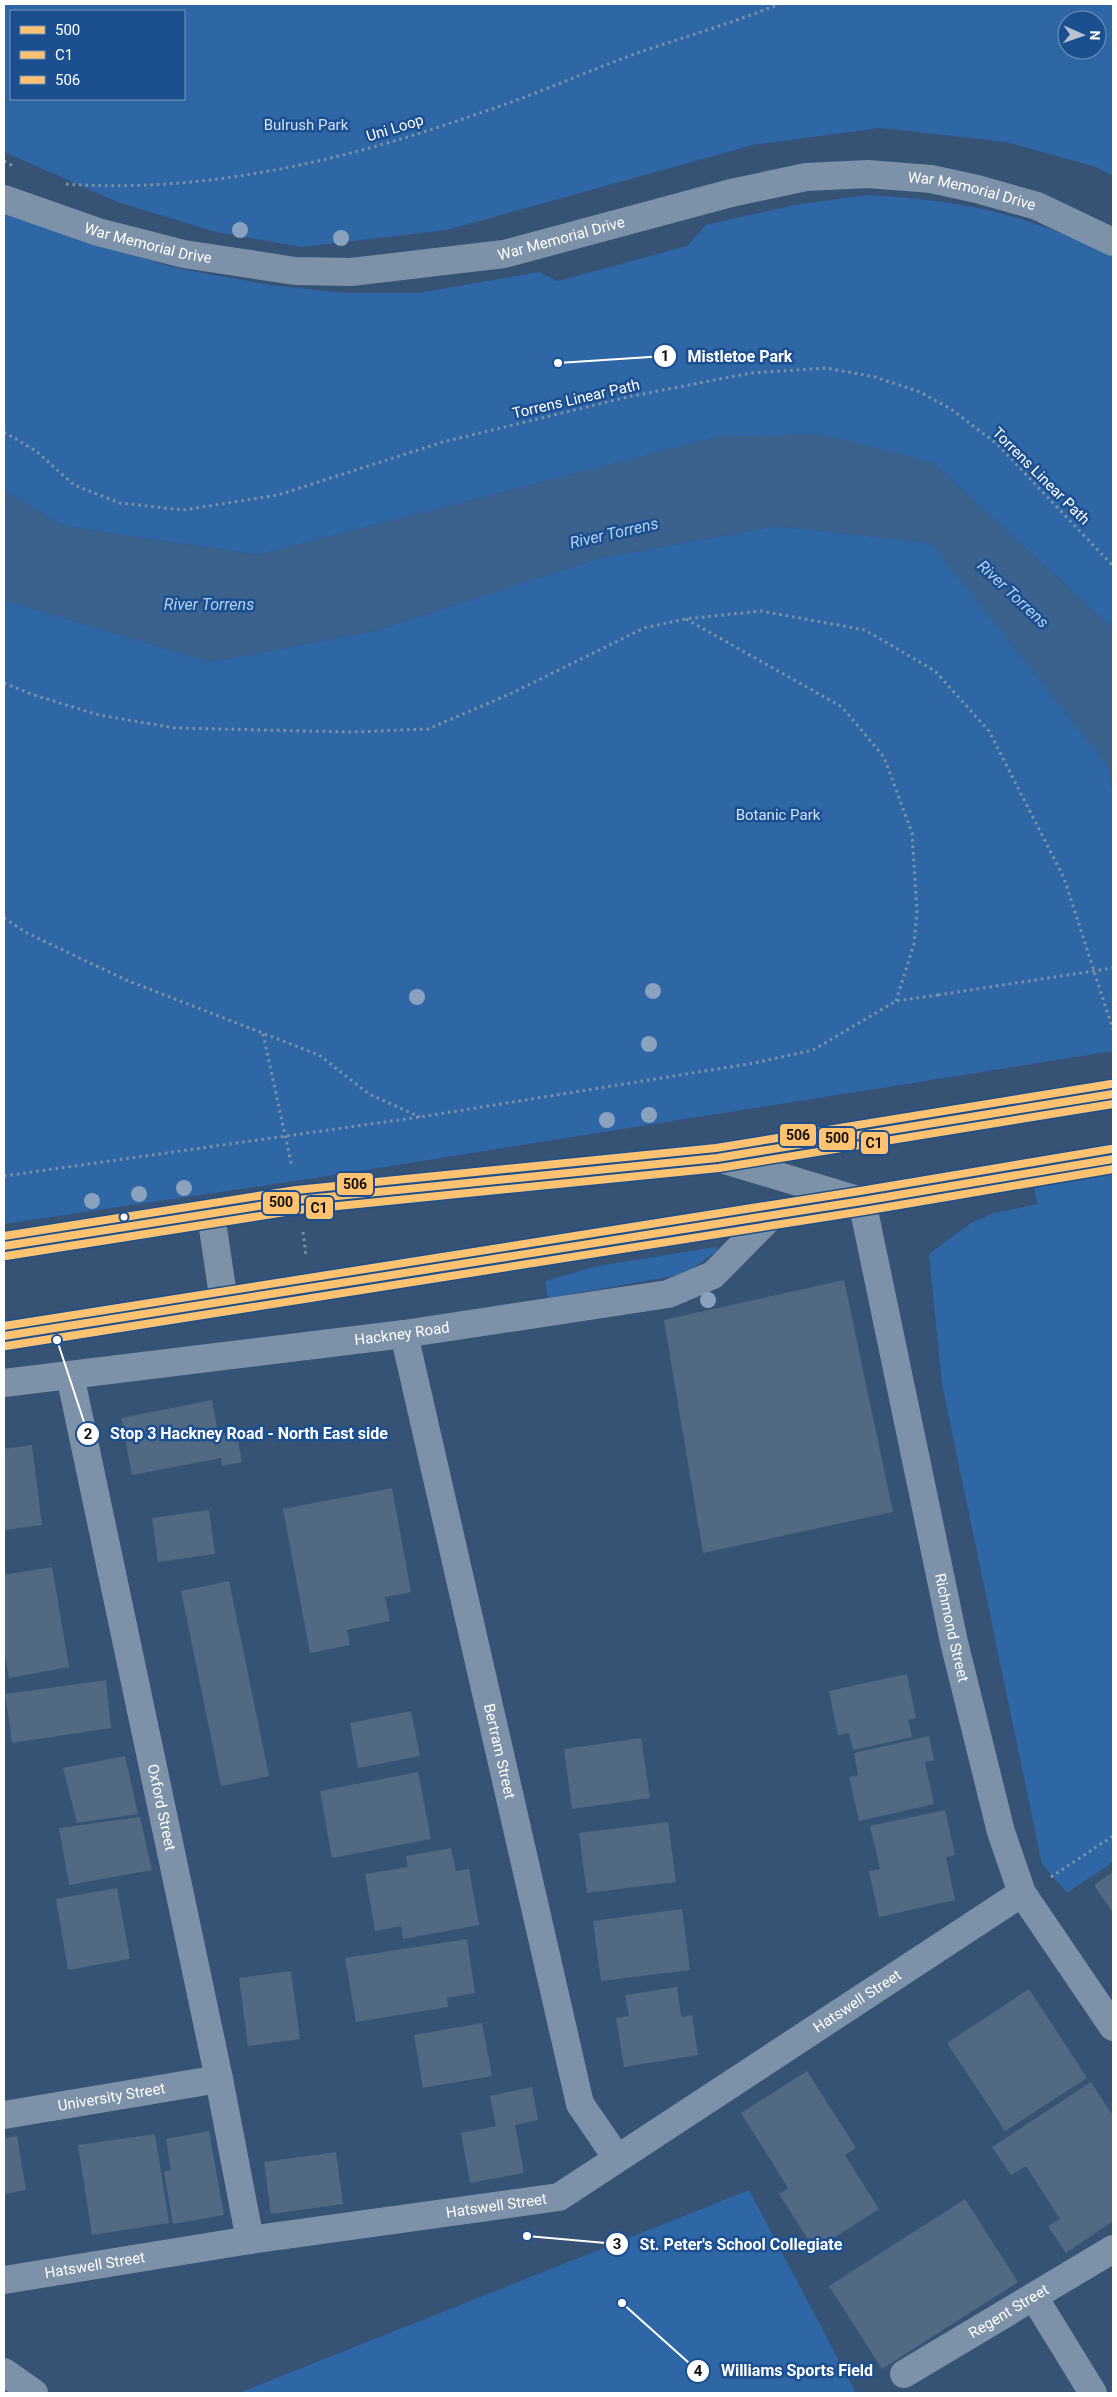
<svg xmlns="http://www.w3.org/2000/svg" width="1117" height="2397" viewBox="0 0 1117 2397" font-family="Roboto,sans-serif">
<style>
.green{fill:#2f66a5;fill-rule:evenodd}
.water{fill:#3b618d}
.building{fill:#526984}
.lines{fill:none;stroke-linecap:round;stroke-linejoin:round}
.path{stroke:#7d92a8;stroke-width:3;stroke-dasharray:2.5 4;stroke-linecap:butt}
.minor{stroke:#7d92a8;stroke-width:28}
.highway{stroke:#7e92a7;stroke-width:28}
.path-bridge{stroke:#7d92a8;stroke-width:3;stroke-dasharray:2.5 4;stroke-linecap:butt}
.bus-1-casing{stroke:#1b4f8f;stroke-width:11}
.bus-2-casing{stroke:#1b4f8f;stroke-width:11}
.bus-3-casing{stroke:#1b4f8f;stroke-width:11}
.bus-1{stroke:#fec271;stroke-width:8}
.bus-2{stroke:#fec271;stroke-width:8}
.bus-3{stroke:#fec271;stroke-width:8}
.tree{fill:#8aa2be}
.bus-dot{fill:#fff;stroke:#1b4f8f;stroke-width:2}
.labels{text-anchor:middle;dominant-baseline:central;stroke-width:5;stroke-linejoin:round;paint-order:stroke}
.park-label{font-size:15px;fill:#cfe3fa;stroke:#1b4f8f}
.street-label{font-size:15px;fill:#fff;stroke:#1b4f8f}
.water-label{font-size:16px;font-style:italic;fill:#b5d3f5;stroke:#1b4f8f}
.leader{fill:none;stroke:#fff;stroke-width:2}
.callout-dot{fill:#fff;stroke:#1b4f8f;stroke-width:2}
.mark-label{font-size:15px;text-anchor:middle;font-weight:bold;fill:#111}
.callout-label{font-size:16px;text-anchor:middle;font-weight:bold;fill:#fff;stroke:#1b4f8f;stroke-width:5;stroke-linejoin:round;paint-order:stroke}
.line-badge{stroke:#1b4f8f;stroke-width:2}
.pale-badge-label{font-size:14px;text-anchor:middle;font-weight:bold;fill:#111}
</style>
<rect width="100%" height="100%" fill="#365274"/>
<g class="green">
<path d="M4 4H1113V176L1096 167 1006 142 880 128 753 145 447 230 302 247 216 232 120 203 4 152ZM11 11H184V99H11ZM1067 20H1097V50H1067Z"/>
<path d="M867 195C942 199 1003 208 1072 238 1086 244 1100 249 1113 257V629L932 462 722 436 257 555 64 526 4 491V213L100 246 181 269 270 285 346 293H418L539 272 558 281 687 246 706 225 794 205Z"/>
<path d="M776 526 931 543 1108 766 1113 793V1051L322 1177 4 1224V600L210 662 374 631 600 558Z"/>
<path d="M1113 1159V1862L1067 1893 1042 1864 942 1384 929 1254 971 1223 991 1214 1037 1204 1032 1172Z"/>
<path d="M716 1247 718 1250 693 1268 674 1276 548 1298 545 1281 598 1266Z"/>
<path d="M749 2190 856 2393H239Z"/>
</g>
<path class="water" d="M821 434 932 462 1113 629V793L1108 766 931 543 776 526 600 558 374 631 210 662 4 600V491L64 526 257 555 722 436Z"/>
<g class="building">
<path d="M844 1280 893 1512 703 1553 664 1320Z"/>
<path d="M212 1400 218 1434 236 1431 242 1462 222 1466 221 1458 132 1475 121 1418Z"/>
<path d="M32 1445 42 1525 4 1530V1449Z"/>
<path d="M392 1488 411 1592 385 1597 390 1621 347 1630 350 1645 310 1653 283 1509Z"/>
<path d="M209 1510 215 1554 158 1562 152 1518Z"/>
<path d="M52 1567 69 1667 9 1678 4 1650V1575Z"/>
<path d="M229 1581 269 1776 221 1786 181 1591Z"/>
<path d="M907 1674 916 1718 908 1720 912 1737 853 1750 849 1733 838 1735 829 1691Z"/>
<path d="M106 1680 111 1728 12 1743 5 1694Z"/>
<path d="M411 1711 420 1756 358 1768 350 1723Z"/>
<path d="M929 1736 934 1760 925 1762 934 1804 859 1821 849 1777 858 1775 854 1753Z"/>
<path d="M641 1738 650 1798 572 1809 564 1749Z"/>
<path d="M125 1756 138 1814 77 1823 63 1768Z"/>
<path d="M418 1772 431 1839 332 1858 320 1791Z"/>
<path d="M945 1810 955 1855 946 1857 955 1900 879 1917 869 1871 880 1869 870 1826Z"/>
<path d="M140 1817 152 1870 69 1885 59 1828Z"/>
<path d="M668 1822 676 1882 587 1893 579 1833Z"/>
<path d="M451 1848 456 1871 469 1869 479 1925 403 1939 401 1926 375 1931 365 1874 408 1867 406 1856Z"/>
<path d="M1113 1872V1913L1094 1885Z"/>
<path d="M117 1888 130 1959 68 1970 56 1899Z"/>
<path d="M682 1909 690 1970 601 1981 593 1921Z"/>
<path d="M467 1939 475 1993 447 1998 448 2007 356 2022 345 1958Z"/>
<path d="M291 1971 300 2039 248 2046 239 1978Z"/>
<path d="M677 1987 681 2017 692 2015 698 2055 624 2067 616 2018 629 2016 625 1995Z"/>
<path d="M1029 1989 1087 2078 1005 2131 947 2043Z"/>
<path d="M482 2023 492 2076 423 2088 414 2035Z"/>
<path d="M807 2071 856 2148 845 2155 879 2209 815 2250 779 2194 788 2188 741 2113Z"/>
<path d="M1091 2082 1113 2116V2221L1066 2253 1048 2226 1060 2219 1026 2166 1011 2175 992 2147Z"/>
<path d="M532 2087 538 2120 515 2125 524 2173 470 2183 461 2133 496 2126 490 2096Z"/>
<path d="M209 2131 224 2215 173 2224 164 2172 171 2170 166 2139Z"/>
<path d="M155 2134 169 2223 92 2235 78 2145Z"/>
<path d="M17 2136 26 2190 4 2194V2138Z"/>
<path d="M336 2152 343 2204 271 2214 264 2162Z"/>
<path d="M965 2199 1018 2282 882 2369 829 2286Z"/>
</g>
<g class="lines">
<g class="path">
<path d="M4 161 13 166"/>
<path d="M66 184C205 194 347 160 477 114 529 97 579 75 629 56 679 38 731 24 779 4"/>
<path d="M4 432 36 451 74 485 120 503 183 510 278 495 443 442 632 396 751 373 826 368 875 377 920 392 951 409 997 444 1113 566"/>
<path d="M686 619 842 707 884 757 912 833 917 911 914 944 896 1001"/>
<path d="M4 683 34 695 99 715 175 728 353 732 428 729 510 694 644 628 685 619 761 611 865 630 935 671 989 731 1064 878 1113 1030"/>
<path d="M4 918 27 933 126 980 319 1055 369 1094 420 1117"/>
<path d="M263 1034 292 1167"/>
<path d="M4 1176 420 1117 754 1063 813 1050 896 1001 938 995"/>
<path d="M303 1232 306 1256"/>
<path d="M1051 1877 1113 1836"/>
</g>
<g class="minor">
<path id="s1" d="M4 199 98 232 184 254 295 271 351 272 504 254 731 193 806 177 868 174 931 179 977 189 1037 206 1113 242"/>
<path id="s2" d="M862 1201 954 1642 1001 1832 1022 1893 1113 2027"/>
<path id="s3" d="M404 1334 580 2104 617 2158"/>
<path id="s4" d="M70 1375 219 2079 250 2240"/>
<path id="s5" d="M4 1383 404 1334 668 1294 713 1275 772 1215"/>
<path id="s6" d="M4 2115 219 2079"/>
<path id="s7" d="M4 2280 250 2240 559 2197 1022 1893"/>
<path d="M1034 2297 1093 2393"/>
<path d="M4 2372 34 2393"/>
<path id="s8" d="M904 2374 1113 2249"/>
</g>
<g class="highway">
<path d="M725 1160 854 1199"/>
<path d="M211 1215 224 1302"/>
<path d="M4 1246 297 1200 717 1158 1113 1094"/>
<path d="M4 1336 862 1201 1113 1159"/>
</g>
<path class="path-bridge" d="M938 995 1113 968"/>
<g class="bus-1-casing">
<g id="bus-1">
<path d="M4 1246 297 1200 717 1158 1113 1094"/>
<path d="M4 1336 862 1201 1113 1159"/>
</g>
</g>
<g class="bus-2-casing">
<g id="bus-2">
<path d="M6 1256 298 1210 719 1168 1113 1104"/>
<path d="M6 1346 864 1211 1113 1169"/>
</g>
</g>
<g class="bus-3-casing">
<g id="bus-3">
<path d="M4 1236 296 1190 716 1148 1111 1084"/>
<path d="M4 1326 860 1191 1111 1149"/>
</g>
</g>
<use href="#bus-1" class="bus-1"/>
<use href="#bus-2" class="bus-2"/>
<use href="#bus-3" class="bus-3"/>
</g>
<g class="tree">
<circle cx="240" cy="230" r="8"/>
<circle cx="341" cy="238" r="8"/>
<circle cx="653" cy="991" r="8"/>
<circle cx="417" cy="997" r="8"/>
<circle cx="649" cy="1044" r="8"/>
<circle cx="649" cy="1115" r="8"/>
<circle cx="607" cy="1120" r="8"/>
<circle cx="184" cy="1188" r="8"/>
<circle cx="139" cy="1194" r="8"/>
<circle cx="92" cy="1201" r="8"/>
<circle cx="708" cy="1300" r="8"/>
</g>
<circle class="bus-dot" cx="124" cy="1217" r="4.5"/>
<g class="labels">
<g class="park-label">
<text x="306" y="125">Bulrush Park</text>
<text x="778" y="815">Botanic Park</text>
</g>
<g class="street-label">
<text transform="translate(395 128) rotate(-17)">Uni Loop</text>
<text stroke="none"><textPath href="#s1" startOffset="990">War Memorial Drive</textPath></text>
<text stroke="none"><textPath href="#s1" startOffset="570">War Memorial Drive</textPath></text>
<text stroke="none"><textPath href="#s1" startOffset="151">War Memorial Drive</textPath></text>
<text transform="translate(576 399) rotate(-13)">Torrens Linear Path</text>
<text transform="translate(1041 476) rotate(45)">Torrens Linear Path</text>
<text stroke="none"><textPath href="#s5" startOffset="401">Hackney Road</textPath></text>
<text stroke="none"><textPath href="#s2" startOffset="436">Richmond Street</textPath></text>
<text stroke="none"><textPath href="#s3" startOffset="428">Bertram Street</textPath></text>
<text stroke="none"><textPath href="#s4" startOffset="442">Oxford Street</textPath></text>
<text stroke="none"><textPath href="#s7" startOffset="918">Hatswell Street</textPath></text>
<text stroke="none"><textPath href="#s6" startOffset="109">University Street</textPath></text>
<text stroke="none"><textPath href="#s7" startOffset="498">Hatswell Street</textPath></text>
<text stroke="none"><textPath href="#s7" startOffset="92">Hatswell Street</textPath></text>
<text stroke="none"><textPath href="#s8" startOffset="122">Regent Street</textPath></text>
</g>
<g class="water-label">
<text transform="translate(614 533) rotate(-13)">River Torrens</text>
<text transform="translate(1013 594) rotate(43)">River Torrens</text>
<text x="209" y="604">River Torrens</text>
</g>
</g>
<path class="leader" d="M558 363L665 356M57 1340L88 1434M527 2236L617 2244M622 2303L698 2371"/>
<g class="callout-dot">
<circle cx="558" cy="363" r="5"/>
<circle cx="57" cy="1340" r="5"/>
<circle cx="527" cy="2236" r="5"/>
<circle cx="622" cy="2303" r="5"/>
<circle cx="665" cy="356" r="12"/>
<circle cx="88" cy="1434" r="12"/>
<circle cx="617" cy="2244" r="12"/>
<circle cx="698" cy="2371" r="12"/>
</g>
<g class="mark-label">
<text x="665" y="361">1</text>
<text x="88" y="1439">2</text>
<text x="617" y="2249">3</text>
<text x="698" y="2376">4</text>
</g>
<g class="callout-label">
<text x="740" y="362">Mistletoe Park</text>
<text x="249" y="1439">Stop 3 Hackney Road - North East side</text>
<text x="741" y="2250">St. Peter's School Collegiate</text>
<text x="797" y="2376">Williams Sports Field</text>
</g>
<g class="line-badge">
<rect x="779" y="1123" width="38" height="24" rx="5" fill="#fec271"/>
<rect x="818" y="1127" width="38" height="24" rx="5" fill="#fec271"/>
<rect x="860" y="1131" width="29" height="24" rx="5" fill="#fec271"/>
<rect x="336" y="1172" width="38" height="24" rx="5" fill="#fec271"/>
<rect x="262" y="1191" width="38" height="24" rx="5" fill="#fec271"/>
<rect x="305" y="1196" width="29" height="24" rx="5" fill="#fec271"/>
</g>
<g class="pale-badge-label">
<text x="798" y="1140">506</text>
<text x="837" y="1143">500</text>
<text x="874" y="1148">C1</text>
<text x="355" y="1189">506</text>
<text x="281" y="1207">500</text>
<text x="319" y="1213">C1</text>
</g>
<rect width="1117" height="2397" fill="none" stroke="#ffffff" stroke-width="10"/>
<rect x="10" y="10" width="175" height="90" fill="#1b4f8f" stroke="#7695bc"/>
<rect x="20" y="26" width="25" height="8" fill="#fec271" stroke="#7695bc"/>
<text x="55" y="35" font-size="15" fill="#ffffff">500</text>
<rect x="20" y="51" width="25" height="8" fill="#fec271" stroke="#7695bc"/>
<text x="55" y="60" font-size="15" fill="#ffffff">C1</text>
<rect x="20" y="76" width="25" height="8" fill="#fec271" stroke="#7695bc"/>
<text x="55" y="85" font-size="15" fill="#ffffff">506</text>
<g transform="translate(1082 35) rotate(92)"><circle r="24" fill="#1b4f8f" stroke="#7695bc"/>
<path d="M0-4L9 19L0 12L-9 19Z" fill="#b9c2ce"/>
<text y="-8" font-size="14" font-weight="bold" text-anchor="middle" fill="#ffffff">N</text>
</g>
</svg>
